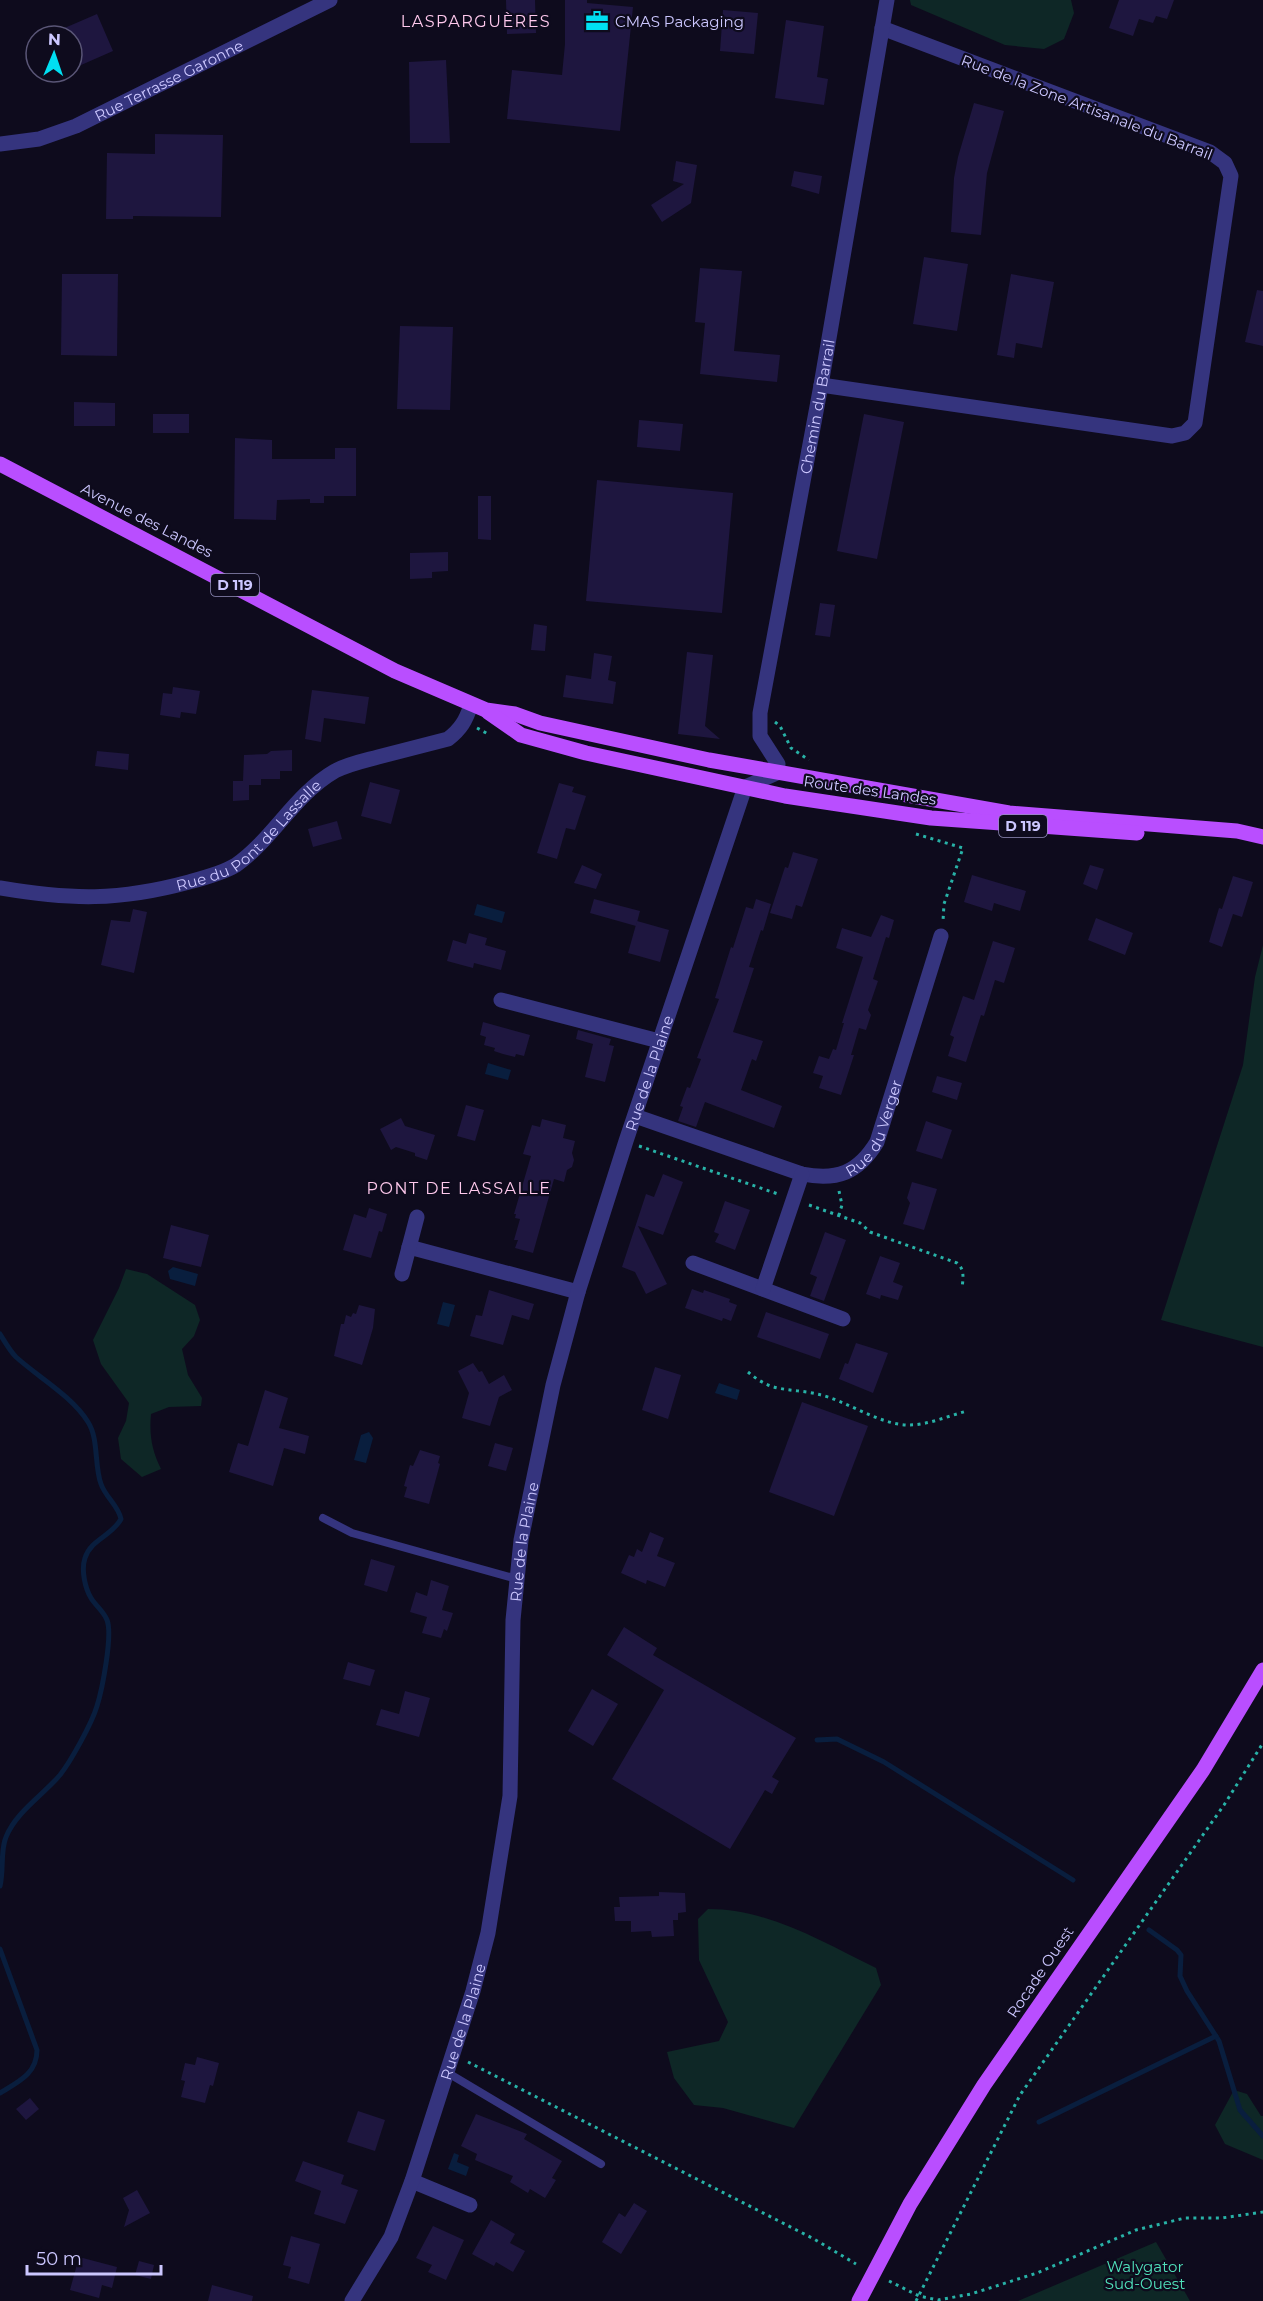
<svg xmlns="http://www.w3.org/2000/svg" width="1263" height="2301" viewBox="0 0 1263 2301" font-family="Montserrat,sans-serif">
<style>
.green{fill:#0e2726}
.water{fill:#091e3e}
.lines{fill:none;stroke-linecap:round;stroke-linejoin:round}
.stream{stroke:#091e3e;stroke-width:5}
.building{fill:#1e163f}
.path{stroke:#28b2a7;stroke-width:3;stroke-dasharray:3 4.5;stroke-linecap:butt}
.service{stroke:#35347e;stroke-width:8}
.minor{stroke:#35347e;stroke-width:15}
.primary{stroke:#b94eff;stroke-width:15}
.labels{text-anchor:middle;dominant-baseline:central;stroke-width:4.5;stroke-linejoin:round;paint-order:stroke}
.shield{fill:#0e0b1d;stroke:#938fbb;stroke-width:1.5}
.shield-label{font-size:14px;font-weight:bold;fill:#ccc7ff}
.poi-label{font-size:15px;fill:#ccc7ff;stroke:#0e0b1d;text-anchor:start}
.street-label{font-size:15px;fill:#ccc7ff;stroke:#0e0b1d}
.park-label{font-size:15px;fill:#50e2bb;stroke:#0e0b1d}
.neighbourhood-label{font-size:16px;letter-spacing:1.5px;fill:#ffc9ed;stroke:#0e0b1d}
</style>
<rect width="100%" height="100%" fill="#0e0b1d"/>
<g class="green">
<path d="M910 0H1071L1074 13 1064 39 1044 49 1005 45 911 5Z"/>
<path d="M1263 945V1347L1161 1320 1243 1065 1255 977Z"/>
<path d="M126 1269 147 1274 195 1305 200 1320 194 1336 182 1349 188 1375 202 1398 201 1406 169 1407 151 1414C149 1435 152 1451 161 1469L142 1477 121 1459 118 1438 126 1421 129 1403 101 1364 93 1340 119 1288Z"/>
<path d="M708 1909C769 1909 822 1942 876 1968L881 1985 794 2128 723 2108 694 2105 674 2078 667 2052 719 2041 728 2022 699 1960 698 1919Z"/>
<path d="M1234 2090 1247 2094 1261 2116H1263V2160L1225 2144 1215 2125Z"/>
<path d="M1156 2242 1190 2301H1018Z"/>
</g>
<g class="water">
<path d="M477 904 505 912 502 923 474 915Z"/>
<path d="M488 1063 511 1070 508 1080 485 1074Z"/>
<path d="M173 1267 198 1274 195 1286 170 1279 168 1271Z"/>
<path d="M443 1302 455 1305 449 1327 437 1324Z"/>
<path d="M719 1383 740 1390 737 1400 715 1393Z"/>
<path d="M369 1432 373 1438 366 1463 354 1460 361 1435Z"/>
<path d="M454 2153 459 2155 457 2162 469 2167 466 2176 448 2169Z"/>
</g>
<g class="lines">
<g class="stream">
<path d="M0 1334C5 1342 10 1351 16 1357 38 1377 72 1396 88 1422 99 1439 94 1465 101 1484 106 1498 118 1505 121 1519 112 1536 91 1539 85 1558 81 1570 85 1588 91 1598 96 1606 104 1612 107 1620 113 1635 102 1690 97 1706 92 1723 71 1761 60 1775 43 1795 16 1812 6 1837 0 1851 4 1871 0 1886"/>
<path d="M817 1740 837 1739 884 1762 1073 1880"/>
<path d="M1149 1930 1177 1950 1181 1955 1180 1976 1187 1991 1219 2041 1240 2110 1263 2136"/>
<path d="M0 1949 37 2050C37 2074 18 2082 0 2093"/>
<path d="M1039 2122 1216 2036"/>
</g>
</g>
<g class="building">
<path d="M506 0H535L536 33 507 34Z"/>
<path d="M565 0H587V3L633 7 620 131 507 119 512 70 562 75 565 44Z"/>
<path d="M1119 0H1174L1167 19 1156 16 1153 23 1139 19 1133 36 1109 28Z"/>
<path d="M723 10 758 13 754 54 720 51Z"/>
<path d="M97 14 113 51 72 69V36H46Z"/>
<path d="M786 20 824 26 817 77 828 79 824 105 775 98Z"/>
<path d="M446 60 450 143H410L409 62Z"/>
<path d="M974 103 1004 111 987 173 981 235 951 232 954 178 958 157Z"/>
<path d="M155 134 223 135 221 217 133 216V219H106L107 153 155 154Z"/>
<path d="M676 161 697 165 691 203 662 222 651 205 684 184 673 181Z"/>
<path d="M794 171 822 176 819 194 791 186Z"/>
<path d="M924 257 968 264 957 331 913 324Z"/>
<path d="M700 268 742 271 734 351 780 355 777 382 700 374 705 323 695 322Z"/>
<path d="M62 274H118L117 356 61 355Z"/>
<path d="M1011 274 1054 282 1042 348 1016 343 1014 358 997 355Z"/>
<path d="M1257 290 1263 291V346L1245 342Z"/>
<path d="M400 326 453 327 450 410 397 409Z"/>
<path d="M74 402 115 403V426H74Z"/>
<rect x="153" y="414" width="36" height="19"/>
<path d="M864 414 904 422 877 559 837 551Z"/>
<path d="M639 420 683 424 680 451 637 447Z"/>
<path d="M235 438 272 440V459H335V448H356V496H324V503H310V499L277 500 276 520 234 519Z"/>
<path d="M597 480 733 493 722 613 586 601Z"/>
<path d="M478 496H491V540L478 539Z"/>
<path d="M448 552V571L432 572V578L410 579V553Z"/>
<path d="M820 603 835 605 830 637 815 635Z"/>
<path d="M534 624 547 626 545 651 531 650Z"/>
<path d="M687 652 713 655 705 726 720 739 678 734Z"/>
<path d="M594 653 612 656 608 680 616 682 613 704 563 697 566 675 591 679Z"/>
<path d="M173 687 200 691 196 714 181 712 180 718 160 715 163 693 172 694Z"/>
<path d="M312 690 369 697 365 724 324 718 321 742 305 739Z"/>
<path d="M292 750V771H280V779H261V785H249V800L233 801V781H243L244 755 267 754 271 751Z"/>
<path d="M97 751 129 754 128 770 95 766Z"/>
<path d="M370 782 400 790 391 824 361 816Z"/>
<path d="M559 783 574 787 572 792 586 796 575 830 566 828 557 859 537 853Z"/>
<path d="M337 821 342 839 313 847 308 829Z"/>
<path d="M793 852 818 859 802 907 796 905 792 919 770 913 785 867 788 868Z"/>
<path d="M582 865 602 874 596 889 574 883Z"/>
<path d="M1090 865 1104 869 1097 890 1083 884Z"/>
<path d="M972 875 1026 891 1020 911 994 903 992 911 964 902Z"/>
<path d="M1233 876 1253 882 1242 917 1233 914 1222 947 1209 942 1219 908 1222 909Z"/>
<path d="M594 899 640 911 636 926 590 913Z"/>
<path d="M756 899 771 904 763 931 761 930 749 967 754 968 733 1032 763 1041 756 1061 752 1059 741 1090 782 1106 774 1128 705 1102 696 1127 678 1121 683 1107 680 1106 687 1087 690 1088 701 1059 697 1058 719 999 715 998 731 947 733 948 746 907 753 909Z"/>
<path d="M133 909 147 912 134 973 101 965 111 920 130 922Z"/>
<path d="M881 915 894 920 889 938 886 937 873 979 878 981 868 1010 871 1015 866 1030 859 1028 851 1055H854L841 1095 819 1088 823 1076 813 1073 819 1056 829 1059 833 1049 836 1050 844 1023H842L863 957 836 948 842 928 871 937Z"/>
<path d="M1096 918 1133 933 1125 955 1088 940Z"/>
<path d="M637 921 669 930 660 962 628 953Z"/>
<path d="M469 933 487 938 485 945 506 951 501 970 474 963 473 968 447 961 453 940 466 944Z"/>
<path d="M993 941 1015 948 1004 983 995 980 984 1016 981 1015 966 1062 948 1056 954 1037 950 1035 963 996 974 1000Z"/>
<path d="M483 1022 530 1035 524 1056 516 1054 515 1057 503 1054 494 1051 495 1048 484 1045 486 1037 480 1035Z"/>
<path d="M578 1030 611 1039 609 1045 614 1046 605 1082 585 1077 593 1044 576 1039Z"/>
<path d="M937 1076 962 1083 957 1100 932 1092Z"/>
<path d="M466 1105 484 1110 475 1141 457 1136Z"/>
<path d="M401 1118 405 1126 435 1135 427 1160 415 1156V1153L396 1147 391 1150 380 1129Z"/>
<path d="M542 1119 566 1125 563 1138 575 1141 572 1153 574 1160 572 1167 567 1170 564 1182 554 1179 533 1253 515 1248 518 1240H514L520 1219 515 1218 516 1214H514L531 1156 523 1154 532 1125 540 1127Z"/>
<path d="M926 1121 952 1130 942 1159 916 1151Z"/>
<path d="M663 1174 683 1182 663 1235 638 1226 667 1284 646 1294 635 1272 622 1267 646 1194 654 1197Z"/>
<path d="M912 1182 937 1189 924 1230 903 1224 910 1203 907 1198Z"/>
<path d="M725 1201 750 1210 735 1250 715 1242 719 1234 714 1232Z"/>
<path d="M369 1208 387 1214 382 1232 379 1231 371 1258 343 1250 354 1214 366 1218Z"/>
<path d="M171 1225 209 1235 201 1267 163 1258Z"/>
<path d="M825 1232 846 1240 824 1301 810 1296 817 1277 810 1274Z"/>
<path d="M880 1256 900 1263 893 1282 903 1286 898 1300 881 1295 880 1299 866 1294Z"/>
<path d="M692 1289 703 1293 704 1290 730 1299 729 1302 737 1305 731 1321 723 1318 722 1321 685 1308Z"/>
<path d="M489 1290 534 1304 529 1320 512 1315 503 1345 470 1336 476 1315 482 1316Z"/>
<path d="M359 1305 375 1309 373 1328 362 1365 334 1356 341 1324H344L346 1315 351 1317 353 1313 356 1314Z"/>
<path d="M766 1312 829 1334 820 1359 757 1337Z"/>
<path d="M856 1343 888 1353 873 1393 839 1379 845 1363 848 1364Z"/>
<path d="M473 1363 479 1372 482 1371 489 1384 504 1375 512 1390 499 1397 490 1426 462 1418 469 1393 458 1371Z"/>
<path d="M655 1367 681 1375 668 1419 642 1410Z"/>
<path d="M265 1390 288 1398 279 1428 309 1436 305 1454 284 1448 273 1486 229 1472 238 1443 248 1446Z"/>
<path d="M802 1402 868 1426 834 1516 769 1492Z"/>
<path d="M495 1443 513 1448 506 1471 488 1466Z"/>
<path d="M420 1450 440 1456 438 1463 440 1464 429 1504 404 1497 407 1487 404 1486 410 1465 413 1466Z"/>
<path d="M650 1532 664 1538 657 1556 675 1563 665 1587 647 1580 646 1584 621 1573 629 1555 634 1557 637 1549 642 1552Z"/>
<path d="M371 1559 395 1566 387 1592 364 1585Z"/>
<path d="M431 1580 449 1586 442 1610 453 1613 447 1631 444 1629 441 1638 422 1633 427 1617 410 1612 416 1592 427 1596Z"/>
<path d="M624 1627 657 1648 653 1655 796 1738 772 1777 779 1781 772 1794 765 1790 730 1849 612 1779 664 1690 607 1655Z"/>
<path d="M348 1662 375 1670 370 1686 343 1679Z"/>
<path d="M592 1689 618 1704 593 1746 568 1731Z"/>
<path d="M405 1691 430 1698 419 1737 376 1725 381 1709 399 1714Z"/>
<path d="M659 1892 685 1893 686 1912 678 1913V1920H673L674 1936 652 1937 651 1931 631 1932V1921H615L614 1907H620L619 1897 659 1896Z"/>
<path d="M197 2057 219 2063 213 2086 210 2085 205 2103 181 2097 185 2081 181 2080 185 2063 195 2065Z"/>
<path d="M30 2098 39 2109 26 2120 16 2109Z"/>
<path d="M358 2111 385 2120 375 2151 347 2142Z"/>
<path d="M476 2114 527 2134 524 2139 562 2161 552 2178 556 2180 545 2198 530 2189 528 2193 510 2182 513 2176 475 2160 477 2154 461 2146Z"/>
<path d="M303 2161 344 2175 341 2184 358 2190 345 2224 314 2214 321 2191 295 2181Z"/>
<path d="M137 2190 150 2213 124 2227 129 2210 123 2198Z"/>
<path d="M634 2203 647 2211 621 2254 602 2242 619 2213 625 2217Z"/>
<path d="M491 2220 515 2234 510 2243 525 2251 513 2272 496 2262 494 2266 472 2254Z"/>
<path d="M433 2226 464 2240 446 2280 428 2272 432 2265 416 2258Z"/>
<path d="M291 2236 320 2244 309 2284 288 2278 291 2267 283 2265Z"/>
<path d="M79 2257 117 2267 112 2288 102 2285 99 2298 70 2290Z"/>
<path d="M139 2261 154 2265 151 2279 135 2275Z"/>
<path d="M212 2285 253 2296 252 2301H208Z"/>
</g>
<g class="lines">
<g class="path">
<path d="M775 722 780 726 791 748 809 760"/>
<path d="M477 728 490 735"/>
<path d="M916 834 963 848 944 904 943 921"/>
<path d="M639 1146 778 1194"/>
<path d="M839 1191 842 1205 839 1215"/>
<path d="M809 1205 860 1223 870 1232 957 1263C965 1269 963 1279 962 1288"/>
<path d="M748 1372C754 1377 761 1382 768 1385 783 1391 801 1390 817 1394 846 1400 879 1425 909 1425 928 1425 948 1416 967 1411"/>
<path d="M468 2062 814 2239 856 2264"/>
<path d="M889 2281 919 2296 938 2300 971 2294 1037 2273 1136 2230 1185 2218H1222L1263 2212"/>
<path d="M916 2301 1020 2095 1224 1805 1263 1743"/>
</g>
<g class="service">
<path d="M323 1518 352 1533 517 1579"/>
<path d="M448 2073 601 2164"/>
</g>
<g class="minor">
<path id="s1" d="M0 144 39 139 76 126 330 0"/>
<path d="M821 385 1172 436 1185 433 1195 423 1231 176 1225 163 1210 152 882 28"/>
<path id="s2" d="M0 888C71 900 119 901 189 882 204 878 223 873 236 865 273 839 295 794 335 771 348 764 363 761 378 757 401 751 425 745 448 739 461 729 466 720 471 705"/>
<path d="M501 1000 659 1041"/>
<path id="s3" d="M635 1116 802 1174C837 1181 858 1173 877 1142L941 936"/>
<path d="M409 1247 578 1292"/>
<path d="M693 1263 843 1319"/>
<path d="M402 1274 417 1217"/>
<path d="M763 1289 802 1174"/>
<path d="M412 2181 470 2205"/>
<path id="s4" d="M352 2301 391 2237 412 2181 473 1991 488 1933 510 1796 513 1620 521 1540 553 1385 578 1292 626 1141 745 787 777 773 778 764 760 736V713L821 385 887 0"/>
</g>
<g class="primary">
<path d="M0 464 395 671 486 710 515 714 540 723 709 760 1009 813 1237 831 1263 837"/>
<path d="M488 712 521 735 586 753 785 796 931 818 1137 833"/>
<path d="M859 2301 910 2204 984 2085 1203 1770 1263 1670"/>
</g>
</g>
<defs>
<g id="office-bare" transform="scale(1.8)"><path d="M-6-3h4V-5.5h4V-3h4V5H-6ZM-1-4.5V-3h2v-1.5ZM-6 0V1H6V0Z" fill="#00dff2" stroke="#0e0b1d" stroke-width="2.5" paint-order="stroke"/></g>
</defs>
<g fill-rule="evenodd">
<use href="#office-bare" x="597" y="21"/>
</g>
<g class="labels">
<g class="shield">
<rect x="211" y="574" width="48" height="22" rx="4.5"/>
<rect x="999" y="815" width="48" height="22" rx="4.5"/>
</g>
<g class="shield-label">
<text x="235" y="585">D 119</text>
<text x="1023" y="826">D 119</text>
</g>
<g class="poi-label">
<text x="615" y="21">CMAS Packaging</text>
</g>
<g class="street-label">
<text stroke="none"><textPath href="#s1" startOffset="182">Rue Terrasse Garonne</textPath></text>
<text transform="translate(1087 107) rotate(21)">Rue de la Zone Artisanale du Barrail</text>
<text stroke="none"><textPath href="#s4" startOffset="1988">Chemin du Barrail</textPath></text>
<text transform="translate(147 520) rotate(27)">Avenue des Landes</text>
<text transform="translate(870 790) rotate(8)">Route des Landes</text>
<text stroke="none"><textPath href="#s2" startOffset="268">Rue du Pont de Lassalle</textPath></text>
<text stroke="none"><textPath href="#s4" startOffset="1274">Rue de la Plaine</textPath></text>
<text stroke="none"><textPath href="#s3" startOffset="276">Rue du Verger</textPath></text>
<text stroke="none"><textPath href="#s4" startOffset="788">Rue de la Plaine</textPath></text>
<text transform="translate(1040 1972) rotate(-56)">Rocade Ouest</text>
<text stroke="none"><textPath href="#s4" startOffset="302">Rue de la Plaine</textPath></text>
</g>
<g class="park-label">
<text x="1145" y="2266">Walygator<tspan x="1145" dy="17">Sud-Ouest</tspan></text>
</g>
<g class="neighbourhood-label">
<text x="476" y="21">LASPARGUÈRES</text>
<text x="459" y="1188">PONT DE LASSALLE</text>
</g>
</g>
<g transform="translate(54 54) rotate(2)"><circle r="28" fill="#0e0b1d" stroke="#5a5677" stroke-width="1.5"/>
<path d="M0-4.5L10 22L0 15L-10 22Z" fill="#00dff2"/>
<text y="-9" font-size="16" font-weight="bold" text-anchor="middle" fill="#ccc7ff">N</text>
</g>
<path d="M27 2265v9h134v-9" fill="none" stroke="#ccc7ff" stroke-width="3"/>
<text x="36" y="2265" font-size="18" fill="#ccc7ff" stroke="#0e0b1d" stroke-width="4.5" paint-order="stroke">50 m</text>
</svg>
